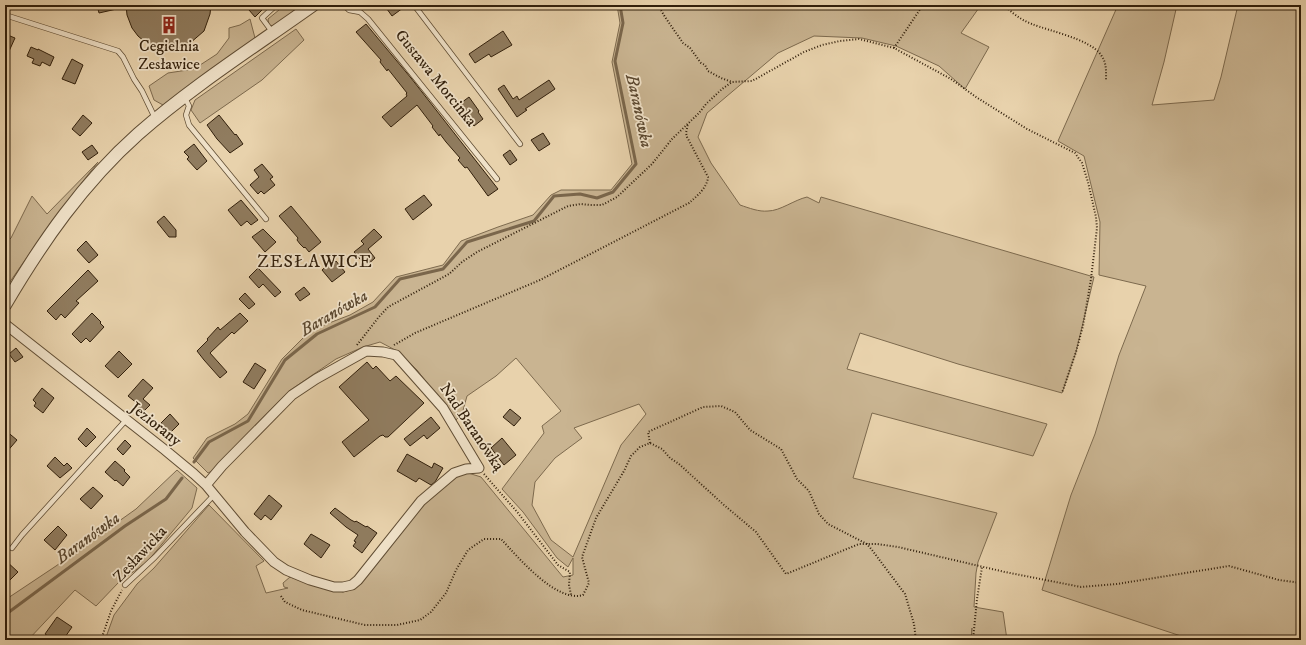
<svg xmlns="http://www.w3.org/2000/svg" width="1306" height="645" viewBox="0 0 1306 645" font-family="'IM FELL DW Pica',serif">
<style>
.green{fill:#c9b491;stroke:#7d6a4e;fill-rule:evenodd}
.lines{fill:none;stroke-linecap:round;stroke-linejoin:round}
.stream{stroke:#7a664b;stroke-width:3}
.building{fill:#907c5f;stroke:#311f0b}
.service-casing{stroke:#5f4c33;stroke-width:6}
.minor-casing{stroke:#5f4c33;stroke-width:11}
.tertiary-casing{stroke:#5f4c33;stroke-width:14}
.path{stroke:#311f0b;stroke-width:2;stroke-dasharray:1 2;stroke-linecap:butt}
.service{stroke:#f0e2c9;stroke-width:4.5}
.minor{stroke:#f0e2c9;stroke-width:9}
.tertiary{stroke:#f0e2c9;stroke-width:12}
.labels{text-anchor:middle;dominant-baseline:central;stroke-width:3.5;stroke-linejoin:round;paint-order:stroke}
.poi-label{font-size:16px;fill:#311f0b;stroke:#f0e2c9}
.street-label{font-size:16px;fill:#311f0b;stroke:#f0e2c9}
.water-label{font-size:17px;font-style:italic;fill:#5b4830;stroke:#f0e2c9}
.quarter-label{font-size:18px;letter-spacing:1px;fill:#311f0b;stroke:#f0e2c9}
</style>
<rect width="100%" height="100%" fill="#e8d2ac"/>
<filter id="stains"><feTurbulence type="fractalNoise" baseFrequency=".005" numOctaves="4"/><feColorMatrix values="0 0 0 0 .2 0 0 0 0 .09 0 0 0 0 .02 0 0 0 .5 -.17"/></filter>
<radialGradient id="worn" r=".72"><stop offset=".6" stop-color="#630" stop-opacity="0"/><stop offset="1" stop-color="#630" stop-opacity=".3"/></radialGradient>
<g class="green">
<path d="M285 5H298L292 13 274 26 269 25 268 19Z"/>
<path d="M617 5H981L961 33 989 47 965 89 939 66 896 46 862 38 814 36 778 53 707 113 698 137 711 163 740 205C749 208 759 212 768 211 780 211 794 200 807 197L819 203 821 197 1094 277 1076 352 1062 393 958 364 860 333 847 369 1047 424 1033 456 872 413 853 478 997 513 978 562 976 573 974 607 1003 612 1007 640H971L972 628 971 640H105L114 615 137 584 154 568 209 505 264 561 256 566 266 593 288 588 284 587 283 583 290 577 343 592 353 589C386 548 418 499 465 472L481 477 563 577 573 575V558L568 567 557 558 523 512 502 489 544 433 542 426 561 411 516 358 496 376 467 396 462 414 456 420 417 370 399 352 380 342 363 347 336 359 289 391 224 458 214 470 208 473 193 458 207 438 235 424 248 414 282 359 311 330 350 315 373 302 396 277 443 265 461 241 498 227 533 215 551 195 561 190H611L632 164 612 62 620 23ZM639 404 646 414 621 445 573 557 551 540 532 505 535 482 555 458 582 438 574 428Z"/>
<path d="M1118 5H1177L1164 62 1152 105 1214 100 1221 77 1238 5H1301V640H1193L1042 590 1071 495 1095 434 1119 355 1146 286 1099 275 1100 222 1084 156 1058 141Z"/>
<path d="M250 19 255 38 163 105 154 100 149 86 168 73 194 69 217 54 229 38V28L240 25Z"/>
<path d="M296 29 304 40 262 80 200 123 191 110 195 100Z"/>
<path d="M98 162 52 221 5 289V244L11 238 32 196 47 214Z"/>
<path d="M177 470 197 488 192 508 147 562 119 582 96 606 75 590 28 640H5V600L56 566 136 509Z"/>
</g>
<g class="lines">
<g class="stream">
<path d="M194 462 209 442 248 421 285 360 317 334 375 307 400 279 443 269 467 242 534 221 554 196 580 194 597 198 613 192 636 164 615 61 623 23 620 5"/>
<path d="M5 615 125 526 166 499 182 478"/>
</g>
</g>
<g class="building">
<path d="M97 5H121V8L99 13Z"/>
<path d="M126 5H211L210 14 204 31 189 44 180 48 171 49 161 48 145 42 138 36 132 28 127 15Z"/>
<path d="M254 5H267L255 17 249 10Z"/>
<path d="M384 5H407L392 16Z"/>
<path d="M366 24 411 78 498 189 488 196 467 167 465 168 458 160 460 158 446 142 440 134 439 136 432 127 433 126 417 105 391 127 382 117 407 96 406 94 407 93 388 69 387 71 380 62 381 60 356 32Z"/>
<path d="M503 31 512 45 491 57 489 54 475 63 469 54Z"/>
<path d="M5 34 15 38 5 60Z"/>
<path d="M31 47 38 50V49L54 57 50 66 42 62 40 66 32 63 34 59 27 56Z"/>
<path d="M72 59 83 65 75 84 62 79Z"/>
<path d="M549 80 555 89 525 109 527 110 517 117 498 89 504 85 513 99 517 96 519 100Z"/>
<path d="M469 97 479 111 478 112 483 119 474 126 469 119 468 120 457 106Z"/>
<path d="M83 115 92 123 80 136 72 129Z"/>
<path d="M219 115 235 135 236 134 243 144 230 153 217 139 207 125Z"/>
<path d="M543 133 550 144 539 151 531 140Z"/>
<path d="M194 144 207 161 197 170 187 159 189 157 184 152Z"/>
<path d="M92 145 98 153 88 160 82 152Z"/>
<path d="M510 150 517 160 510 165 503 155Z"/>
<path d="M262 164 273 177 270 179 275 185 264 194 261 191 258 194 250 185 259 177 254 170Z"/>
<path d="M424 195 432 205 413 220 405 209Z"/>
<path d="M241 200 258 220 251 225 247 221 241 226 228 210Z"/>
<path d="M291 206 321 242 309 252 305 247 304 248 300 244 297 240 298 238 279 216Z"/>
<path d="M164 216 176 230V237H169L157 222Z"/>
<path d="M263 229 276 242 265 252 252 237Z"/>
<path d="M374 229 382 237 368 249 375 258 366 266 354 252 364 244 361 241Z"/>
<path d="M86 241 98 255 89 263 77 250Z"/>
<path d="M336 261 345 272 332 282 322 270 330 263 332 265Z"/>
<path d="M258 268 281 292 275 297 263 284 259 288 249 277Z"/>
<path d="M88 270 98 281 76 301 79 303 65 318 61 314 56 320 47 311Z"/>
<path d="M304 287 310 294 300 301 295 294Z"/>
<path d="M245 293 255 304 249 309 239 299Z"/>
<path d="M92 313 101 322 100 323 104 327 90 342 86 338 81 343 72 334Z"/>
<path d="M240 313 248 321 234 334 232 332 210 353 227 372 220 378 204 360 197 351 208 340 207 339 218 327 220 330Z"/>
<path d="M16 348 23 357 15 362 9 354Z"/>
<path d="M119 351 132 364 118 378 105 366Z"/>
<path d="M367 362 373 369 376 366 390 381 396 376 424 403 388 437H385L383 435 380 436 354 457 342 442 369 420 339 387Z"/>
<path d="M255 363 266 370 254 389 243 382Z"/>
<path d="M143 379 153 388 143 399 150 405 142 413 136 407 138 404 128 396Z"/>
<path d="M42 388 54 398 43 413 34 406 36 403 33 400Z"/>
<path d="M510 409 521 418 514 426 503 417Z"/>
<path d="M170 414 179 424 169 434 159 425Z"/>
<path d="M431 417 440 428 427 439 424 435 410 446 404 439Z"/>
<path d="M87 428 96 437 86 447 78 439Z"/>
<path d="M5 430 17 440 5 454Z"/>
<path d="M502 438 516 455 504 465 491 448Z"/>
<path d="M125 440 131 446 123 455 117 449Z"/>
<path d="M407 454 432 468 434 463 443 468 435 482 431 485 419 478 416 482 397 471Z"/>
<path d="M55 457 64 466 67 463 72 468 60 478 47 466Z"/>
<path d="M115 461 125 470 124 471 130 477 123 486 116 480 115 481 105 472Z"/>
<path d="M93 487 103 496 91 509 80 499Z"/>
<path d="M269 495 282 506 271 520 265 515 261 520 254 514Z"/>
<path d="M335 508 351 520 355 522 356 521 366 527 367 526 377 533 362 553 353 546 356 542 354 541 358 535 346 527 330 513Z"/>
<path d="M58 526 67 535 55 550 44 540Z"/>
<path d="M311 534 330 545 321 558 304 544Z"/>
<path d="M5 560 18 572 10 580 5 576Z"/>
<path d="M57 617 72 627 63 640H54L45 634Z"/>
</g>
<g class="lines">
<g class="service-casing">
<g id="service">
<path d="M344 5 349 10 360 12 368 19 497 179"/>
<path d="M414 5 520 144"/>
<path d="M5 15 118 51 123 57 134 79 142 91 155 118"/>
<path d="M273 33 262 18 276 5"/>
<path d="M185 98 189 106 186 115 189 125 266 219"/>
<path d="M12 548 22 535 127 419"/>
<path d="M125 585 155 557 214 495"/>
</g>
</g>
<g class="minor-casing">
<path id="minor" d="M5 324 165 450 194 474 206 485 245 532 274 562 286 570 310 580 334 587H343L352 585 358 580 421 501 454 473 466 469 479 468 443 408 396 355 383 352 366 351 316 379 292 395 222 466 206 485"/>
</g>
<g class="tertiary-casing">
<path id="tertiary" d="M5 305C42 242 83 183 138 134 193 86 254 47 313 5"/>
</g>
<g class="path">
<path d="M658 5 665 17 683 43 690 48 701 63 705 65 708 71 721 78 732 82 752 81 804 52 822 45 840 41 859 39 867 41 894 48 951 79 976 97 1027 129 1075 153 1082 163 1088 182 1096 217 1097 228 1091 279 1083 326 1076 352 1062 393"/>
<path d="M1004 5C1012 13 1021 20 1032 24 1049 31 1090 39 1101 55 1107 63 1106 72 1106 81"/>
<path d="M894 48 923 5"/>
<path d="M357 345 378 318 388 307 438 280 449 274 462 262 477 252 568 206 581 204 590 205H602L617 197 652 164 672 139 699 113 706 104 722 89 732 82"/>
<path d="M394 345 415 333 540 280 689 203C697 196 707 188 708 177L687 137 686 133 688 124"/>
<path d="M650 443 648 432 703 407 721 406 735 412 750 430 781 449 797 479 809 491 819 514 828 524 867 544 872 550 905 594 914 624 916 640"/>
<path d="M484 474 518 513 558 565 570 572 569 585 571 595"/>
<path d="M281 596 285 602 302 610 365 625H397L420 620 431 612 446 593 456 570 468 550 484 539H501C518 557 556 603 583 595L589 583 582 557 596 518 624 471 631 456 640 447 650 443 662 449 670 458 679 464 724 505 756 532 786 574 859 544H877L898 547 1005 572 1081 587 1117 584 1229 566 1279 580 1301 583"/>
<path d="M101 640 111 611 122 590"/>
<path d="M973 640 977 599 982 567"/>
</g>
<use href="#service" class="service"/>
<use href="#minor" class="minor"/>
<use href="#tertiary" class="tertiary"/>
</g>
<defs>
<g id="building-bare" transform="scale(1.38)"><path d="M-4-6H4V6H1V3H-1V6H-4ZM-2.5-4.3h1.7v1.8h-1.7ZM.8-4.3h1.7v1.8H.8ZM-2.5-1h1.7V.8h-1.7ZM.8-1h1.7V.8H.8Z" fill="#8f2418" stroke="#f0e2c9" stroke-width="2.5" paint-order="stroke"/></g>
</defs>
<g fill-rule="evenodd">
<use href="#building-bare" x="169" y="25"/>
</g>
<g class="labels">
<g class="poi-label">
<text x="169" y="46">Cegielnia<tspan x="169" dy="18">Zesławice</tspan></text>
</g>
<g class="street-label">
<text transform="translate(436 78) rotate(51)">Gustawa Morcinka</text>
<text transform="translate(156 424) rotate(38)">Jeziorany</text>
<text transform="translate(472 427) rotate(56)">Nad Baranówką</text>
<text transform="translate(140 554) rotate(-47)">Zesławicka</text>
</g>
<g class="water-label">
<text transform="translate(639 111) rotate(78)">Baranówka</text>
<text transform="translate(334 313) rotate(-30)">Baranówka</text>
<text transform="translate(88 538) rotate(-36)">Baranówka</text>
</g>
<g class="quarter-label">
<text x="315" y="262">ZESŁAWICE</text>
</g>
</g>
<rect width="1306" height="645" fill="none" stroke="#e8d2ac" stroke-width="20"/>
<rect x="6" y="6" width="1294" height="633" fill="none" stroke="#311f0b" stroke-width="2"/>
<rect x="10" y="10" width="1286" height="625" fill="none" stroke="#311f0b"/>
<rect width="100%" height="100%" filter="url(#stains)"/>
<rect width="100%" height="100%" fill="url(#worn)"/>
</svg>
